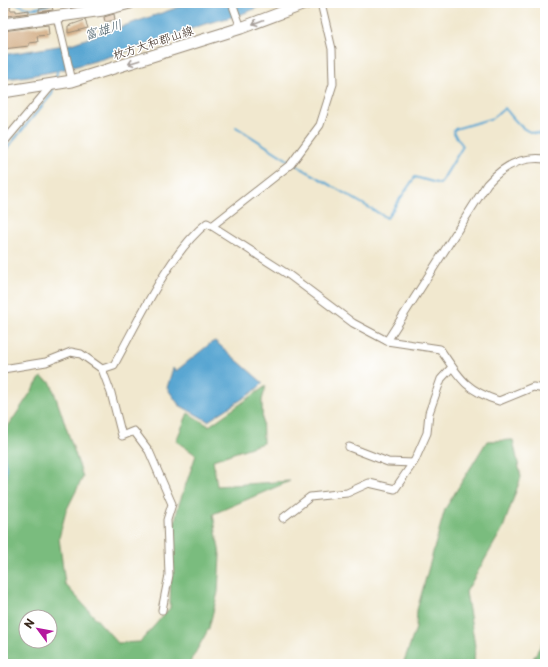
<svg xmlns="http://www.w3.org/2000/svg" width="548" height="667" viewBox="0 0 548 667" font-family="'Playpen Sans','Klee One',sans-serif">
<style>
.forest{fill:#7abc7e;stroke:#5a734e;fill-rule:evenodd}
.water{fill:#59a6d2;stroke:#4a6878}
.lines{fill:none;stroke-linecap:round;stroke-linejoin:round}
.stream{stroke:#59a6d2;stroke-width:2}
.building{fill:#d3ae86}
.street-casing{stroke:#968976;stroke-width:9}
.primary-casing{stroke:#968976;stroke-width:13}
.street{stroke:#fff;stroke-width:7}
.primary{stroke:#fff;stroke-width:11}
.oneway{stroke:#a79f9a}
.labels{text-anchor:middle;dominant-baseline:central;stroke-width:3;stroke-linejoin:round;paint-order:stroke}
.street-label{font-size:12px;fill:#3b2a1e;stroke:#fff}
.water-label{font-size:13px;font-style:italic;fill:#475c66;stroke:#fff}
</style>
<rect width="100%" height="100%" fill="#fff"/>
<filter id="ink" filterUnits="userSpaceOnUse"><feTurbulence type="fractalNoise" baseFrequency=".025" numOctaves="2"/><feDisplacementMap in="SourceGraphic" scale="8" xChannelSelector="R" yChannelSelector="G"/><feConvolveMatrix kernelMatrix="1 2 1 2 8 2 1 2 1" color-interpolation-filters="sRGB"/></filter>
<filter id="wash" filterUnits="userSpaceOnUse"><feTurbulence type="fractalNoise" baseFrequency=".012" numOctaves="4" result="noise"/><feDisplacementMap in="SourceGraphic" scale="16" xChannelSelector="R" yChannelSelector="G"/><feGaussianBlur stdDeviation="0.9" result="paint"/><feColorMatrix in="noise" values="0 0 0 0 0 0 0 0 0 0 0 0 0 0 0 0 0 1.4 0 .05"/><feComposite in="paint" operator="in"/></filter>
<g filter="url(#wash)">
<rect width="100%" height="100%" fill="#f1e8cf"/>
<g class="forest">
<path d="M41 377 51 383 83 477 66 511 59 538 65 584 118 643 140 642 170 608 172 535 178 507 196 455 176 441 188 413 209 426 266 386 262 400 263 443 213 460 217 486 290 481 213 514 220 555 218 592 209 628 189 664H10V661L3 657V434ZM26 617H50V641H26Z"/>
<path d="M513 440 521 477 503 528 466 592 475 646 474 664H403L416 628 417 610 445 509 487 441Z"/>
<path d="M545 638V664H530Z"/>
</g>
<g class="water">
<path d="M191 3H265C247 15 225 18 205 24 139 47 73 73 3 79V55L71 44Z"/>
<path d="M215 341 263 383 253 392 208 421 179 405 167 388 173 368 176 371 211 343Z"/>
</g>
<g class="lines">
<g class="stream">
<path d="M16 3C29 11 38 9 51 3"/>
<path d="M55 80 58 69"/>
<path d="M236 127 291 162"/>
<path d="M3 153 52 94 53 88"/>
<path d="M294 164 387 218 415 177 440 184 463 146 453 132 455 129 493 118 505 108C516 122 526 137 545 133"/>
<path d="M3 448 6 469 3 515"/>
</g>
</g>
<g id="blocks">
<g class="building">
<path d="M3 3H11L10 10H16V12L29 10V13L6 16Z"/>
<path d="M65 3H90V5L66 8Z"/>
<path d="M52 7 53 10 39 12V9Z"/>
<path d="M114 14 115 20 105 22 104 17Z"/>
<path d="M85 20 88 28 68 33V26Z"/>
<path d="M48 25 49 35 37 36 38 42 29 43V46L3 49V31Z"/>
</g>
</g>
</g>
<g filter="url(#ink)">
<use href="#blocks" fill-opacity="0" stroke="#968976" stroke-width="1"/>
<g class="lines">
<g class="street-casing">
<g id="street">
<path d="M232 3 241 28"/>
<path d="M57 17 72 81"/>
<path d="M3 143 52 85"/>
<path d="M212 226 289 275 353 323 387 341 440 349C459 377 465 390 499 401L533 387 545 389"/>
<path d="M387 341 487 184C503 166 521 156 545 159"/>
<path d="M3 369 46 362 71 352 81 354 102 369 114 365C138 322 169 253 207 223L212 226 291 164 320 125 333 84 332 49 321 3"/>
<path d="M102 369 111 393 122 436 134 431 149 451 172 504 167 520 169 575 162 610"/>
<path d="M349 447 388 462 413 463"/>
<path d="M283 518 310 497 347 493 369 483 395 489 415 460 427 433 429 413 441 379 452 367"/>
</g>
</g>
<g class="primary-casing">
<g id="primary">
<path d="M3 24 103 10 130 3"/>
<path d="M3 92 72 81 241 28 307 3"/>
</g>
</g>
<use href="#street" class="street"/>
<use href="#primary" class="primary"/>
</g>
<defs><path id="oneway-shaft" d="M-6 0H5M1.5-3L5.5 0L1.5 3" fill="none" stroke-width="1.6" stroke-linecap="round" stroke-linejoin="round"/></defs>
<g class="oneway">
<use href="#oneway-shaft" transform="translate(258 22) rotate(159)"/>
<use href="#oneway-shaft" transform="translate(134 62) rotate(162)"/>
</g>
</g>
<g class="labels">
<g class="street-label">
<text transform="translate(153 42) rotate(-18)">枚方大和郡山線</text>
</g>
<g class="water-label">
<text transform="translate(103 29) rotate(-17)">富雄川</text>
</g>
</g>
<rect width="548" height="667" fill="none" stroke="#fff" stroke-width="16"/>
<g transform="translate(38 629) rotate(302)"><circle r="19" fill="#ffffff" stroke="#b1aaa5"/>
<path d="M0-3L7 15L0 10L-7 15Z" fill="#b5179e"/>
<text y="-6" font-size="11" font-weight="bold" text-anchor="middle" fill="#3b2a1e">N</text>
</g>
</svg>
